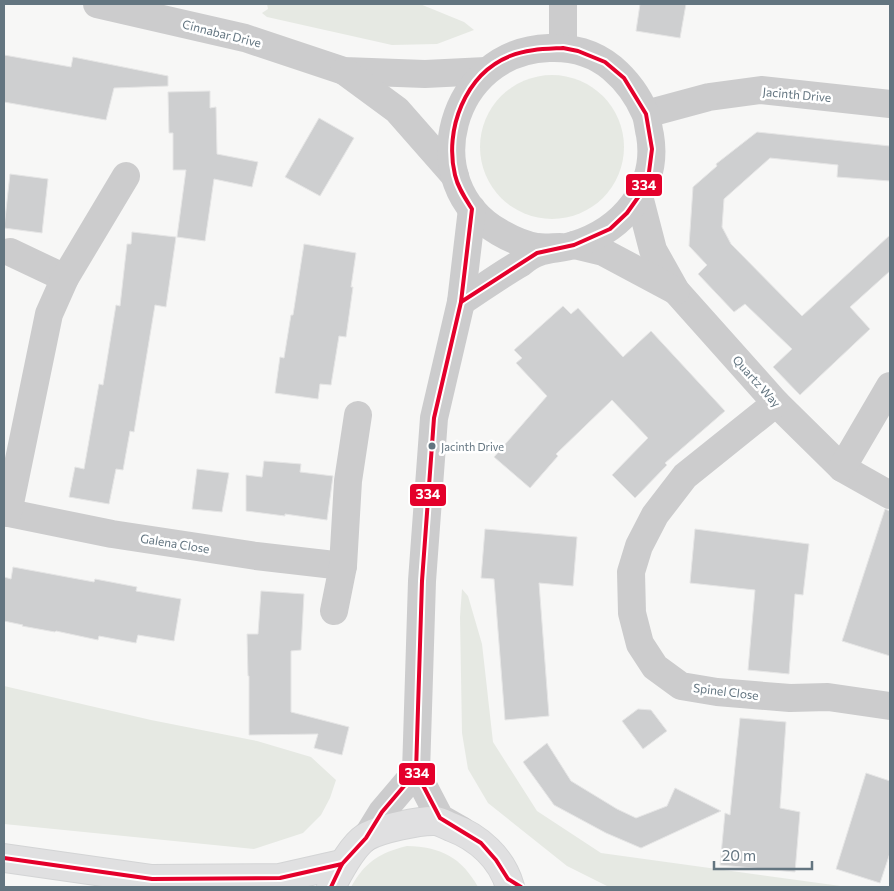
<svg xmlns="http://www.w3.org/2000/svg" width="894" height="891" viewBox="0 0 894 891" font-family="Commissioner,sans-serif">
<style>
.green{fill:#e6e9e3}
.building{fill:#cecfd0;stroke:#e6e6e6}
.lines{fill:none;stroke-linecap:round;stroke-linejoin:round}
.secondary-casing{stroke:#d3d4d5;stroke-width:30}
.street{stroke:#cccccd;stroke-width:28}
.secondary{stroke:#e0e0e1;stroke-width:28}
.bus-1-casing{stroke:#fff;stroke-width:8}
.bus-1{stroke:#e4002b;stroke-width:4}
.bus-dot{fill:#637580;stroke:#fff;stroke-width:2}
.labels{text-anchor:middle;dominant-baseline:central;stroke-width:5;stroke-linejoin:round;paint-order:stroke}
.bus-label{font-size:11px;fill:#637580;stroke:#fff;text-anchor:start}
.street-label{font-size:12px;fill:#637580;stroke:#fff}
.line-badge{stroke:#fff;stroke-width:2}
.badge-label{font-size:14px;text-anchor:middle;font-weight:bold;fill:#fff}
</style>
<rect width="100%" height="100%" fill="#f7f7f6"/>
<g class="green">
<path d="M267 4H420L464 22 474 30 437 44 392 45 267 17 262 13 268 9Z"/>
<circle cx="552" cy="147" r="72"/>
<path d="M462 589 468 596 482 644 493 742 537 811 601 853 848 887H609L567 866 488 803 468 769 462 733 460 617Z"/>
<path d="M4 686 151 720 257 741 311 757 336 780 330 798 321 815 303 833 254 849 4 824Z"/>
<path d="M407 846C441 847 461 857 478 887H351C365 862 379 853 407 846Z"/>
</g>
<g class="building">
<path d="M640 4H686L680 38 636 31Z"/>
<path d="M4 55 71 67 73 57 168 76V86L114 88 106 120 4 102Z"/>
<path d="M210 91V108L216 107 217 154 258 162 252 187 214 179 205 241 177 237 186 170H173V133H169L168 92Z"/>
<path d="M319 118 354 138 320 196 285 177Z"/>
<path d="M757 132 890 146V181L837 177 838 165 770 158 724 199 722 227 731 244 802 316 890 235V271L850 307 870 329 800 395 773 367 792 349 745 304 734 312 698 274 707 265 689 246 693 187 717 166 716 164Z"/>
<path d="M10 174 48 179 42 233 4 228Z"/>
<path d="M132 232 176 237 166 307 155 305 134 432 130 431 123 470 116 469 109 504 69 497 75 467 84 469 99 384 103 385 116 305 120 306 127 244H131Z"/>
<path d="M304 244 356 253 351 287H353L346 337 339 336 331 385 320 384 318 399 275 393 280 357 284 358 291 315H293Z"/>
<path d="M563 306 571 314 578 308 623 357 651 331 725 411 665 463 667 465 635 498 612 475 648 438 612 400 556 454 558 456 530 488 494 457 547 396 516 363 522 358 514 350Z"/>
<path d="M264 461 301 464 300 472 333 476 327 520 285 514V516L246 511V475L262 477Z"/>
<path d="M197 469 229 473 222 512 192 509Z"/>
<path d="M885 509 890 511V656L842 641Z"/>
<path d="M485 529 577 537 573 586 539 583 549 716 505 720 494 579 481 578Z"/>
<path d="M695 529 809 544 803 595 795 594 789 674 748 670 755 590 690 583Z"/>
<path d="M13 567 94 582 95 579 137 587 136 591 181 599 174 641 138 635 136 643 99 636 98 640 56 631 55 632 22 626 23 625 4 621V577L11 579Z"/>
<path d="M261 591 304 594 301 650 291 651V712L349 727 342 755 314 748 318 734 249 735V676H248L247 634H258Z"/>
<path d="M638 709 651 710 667 731 643 749 622 721Z"/>
<path d="M740 718 786 722 780 808 800 812 795 872 720 865 725 813 730 815Z"/>
<path d="M547 743 571 781 617 809 636 818 667 806 675 788 721 811 641 848 606 833 554 805 523 762Z"/>
<path d="M866 773 890 781V853L880 883 836 869Z"/>
</g>
<g class="lines">
<g class="secondary-casing">
<g id="secondary">
<path d="M4 858 152 879 280 878 342 864"/>
<path d="M331 887C339 872 351 847 366 837 379 829 421 820 436 821 441 822 446 825 451 827 478 837 502 858 510 887"/>
</g>
</g>
<g class="street">
<path d="M97 4 245 38 344 71 425 74 486 71"/>
<path d="M563 4V48"/>
<path d="M344 71 397 110 455 176"/>
<path d="M646 114 709 97 761 90 890 104"/>
<path d="M639 196 653 250 676 291 776 403 842 468 890 495"/>
<path d="M574 245 603 252 676 291"/>
<path d="M10 252 65 278"/>
<path d="M461 302C481 289 500 275 521 263 526 259 531 255 537 253 548 248 562 249 574 245 622 230 659 188 650 135 648 128 648 119 645 113 638 96 626 80 612 68 594 53 571 47 549 48 450 51 414 183 499 232 511 239 524 245 537 247 545 248 553 247 560 247"/>
<path d="M776 403 685 476 655 515 639 546 631 572 632 613 640 644 655 667 681 686 717 692 790 698 828 697 890 706"/>
<path d="M842 468 890 386"/>
<path d="M4 512 112 534 256 556 343 566"/>
<path d="M8 513 49 314 65 278 126 176"/>
<path d="M334 611 343 566 348 481 358 415"/>
<path d="M461 830 440 818 416 772 422 581 434 418 461 302 472 209"/>
<path d="M366 838 382 812 416 772"/>
</g>
<use href="#secondary" class="secondary"/>
<g class="bus-1-casing">
<g id="bus-1">
<path d="M563 48 578 51 605 62 624 78 646 114 652 149 649 172 639 196 627 213 610 229 574 245 537 253 461 302 472 209C465 198 458 188 455 175 444 130 465 74 510 56 527 49 545 49 563 48Z"/>
<path d="M461 302 434 418 422 581 416 772 440 818 481 843 496 860 508 879 521 887"/>
<path d="M4 858 152 879 280 878 342 864"/>
<path d="M331 887 342 864 366 838 382 812 416 772"/>
</g>
</g>
<use href="#bus-1" class="bus-1"/>
</g>
<circle class="bus-dot" cx="432" cy="446" r="4.5"/>
<g class="labels">
<g class="bus-label">
<text x="441" y="446">Jacinth Drive</text>
</g>
<g class="street-label">
<text transform="translate(222 33) rotate(14)">Cinnabar Drive</text>
<text transform="translate(797 94) rotate(5)">Jacinth Drive</text>
<text transform="translate(757 381) rotate(48)">Quartz Way</text>
<text transform="translate(175 543) rotate(9)">Galena Close</text>
<text transform="translate(726 691) rotate(7)">Spinel Close</text>
</g>
</g>
<g class="line-badge">
<rect x="625" y="173" width="38" height="24" rx="5" fill="#e4002b"/>
<rect x="409" y="483" width="38" height="24" rx="5" fill="#e4002b"/>
<rect x="398" y="762" width="38" height="24" rx="5" fill="#e4002b"/>
</g>
<g class="badge-label">
<text x="644" y="190">334</text>
<text x="428" y="499">334</text>
<text x="417" y="778">334</text>
</g>
<rect width="894" height="891" fill="none" stroke="#637580" stroke-width="10"/>
<path d="M714 861v8h98v-8" fill="none" stroke="#637580" stroke-width="2.5"/>
<text x="722" y="861" font-size="15" fill="#637580" stroke="#ffffff" stroke-width="4" paint-order="stroke">20 m</text>
</svg>
